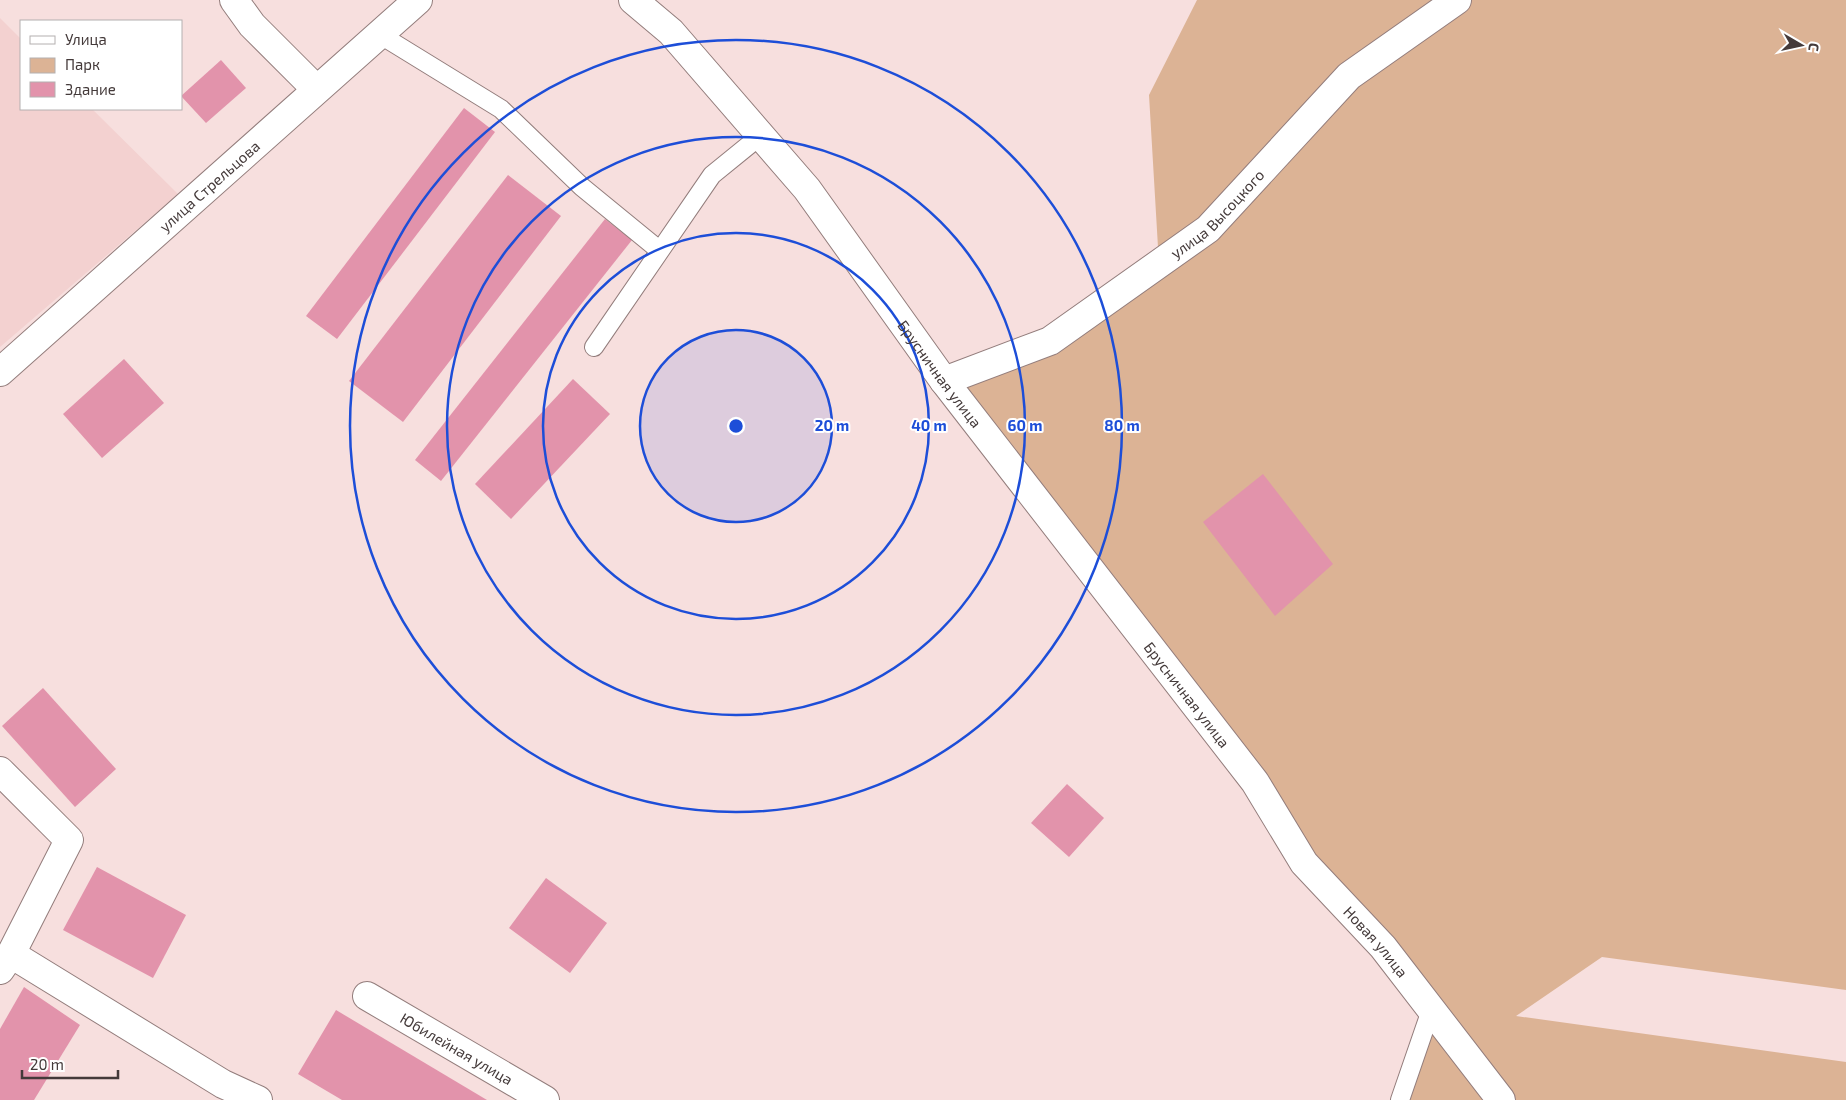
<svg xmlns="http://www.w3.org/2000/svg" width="1846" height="1100" viewBox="0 0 1846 1100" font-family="'Exo 2',sans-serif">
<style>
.built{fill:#f3d1d0}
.green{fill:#dcb395}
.building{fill:#e293ab}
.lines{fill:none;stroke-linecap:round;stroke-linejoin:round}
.service-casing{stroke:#937d7c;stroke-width:20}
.minor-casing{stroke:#937d7c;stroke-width:30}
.service{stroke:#fff;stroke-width:18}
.minor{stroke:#fff;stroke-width:28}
.ring{fill:none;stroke:#1d4ed8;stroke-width:2.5}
.labels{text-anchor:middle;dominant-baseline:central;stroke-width:4;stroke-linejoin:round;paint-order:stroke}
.street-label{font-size:15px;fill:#443a3a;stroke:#fff}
.centre{fill:#1d4ed8;stroke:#fff;stroke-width:2.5}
.ring-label{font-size:15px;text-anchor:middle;font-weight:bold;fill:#1d4ed8;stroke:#fff;stroke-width:4;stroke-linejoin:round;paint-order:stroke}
</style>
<rect width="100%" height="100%" fill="#f7dfde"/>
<path class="built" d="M0 18 21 39V109H92L178 194 0 347Z"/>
<path class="green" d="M1197 0H1846V990L1602 957 1516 1016 1846 1062V1100H1400L1431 1010 944 381 1050 341 1159 264 1149 95Z"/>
<g class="building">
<path d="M221 60 246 88 206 123 181 96Z"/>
<path d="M464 108 495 132 337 339 306 316Z"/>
<path d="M508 175 561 216 403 422 349 381Z"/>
<path d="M605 219 632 240 441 481 415 460Z"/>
<path d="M124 359 164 403 102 458 63 414Z"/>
<path d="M573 379 610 414 511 519 475 484Z"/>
<path d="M1263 474 1333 564 1275 616 1203 522Z"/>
<path d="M43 688 116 769 75 807 2 726Z"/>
<path d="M1067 784 1104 818 1069 857 1031 823Z"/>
<path d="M97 867 186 915 153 978 63 930Z"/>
<path d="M546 878 607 923 570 973 509 928Z"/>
<path d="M24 987 80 1025 34 1100H0V1029Z"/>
<path d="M336 1010 487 1100H342L298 1074Z"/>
</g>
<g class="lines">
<g class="service-casing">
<g id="service">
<path d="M379 34 501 109 582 187 659 250"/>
<path d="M594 347 712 175 760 136"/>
<path d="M1400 1100 1431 1010"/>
</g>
</g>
<g class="minor-casing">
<g id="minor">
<path d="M234 0 252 25 316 89"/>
<path id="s1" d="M633 0 671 32 807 189 944 381 1255 782 1304 863 1383 947 1501 1100"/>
<path id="s2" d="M0 372 418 0"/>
<path id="s3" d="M944 381 1050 341 1208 229 1349 76 1457 0"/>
<path d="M0 771 69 840 11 954 0 970"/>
<path d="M11 954 223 1084 258 1100"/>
<path id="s4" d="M367 996 545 1100"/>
</g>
</g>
<use href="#service" class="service"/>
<use href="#minor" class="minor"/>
</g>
<circle cx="736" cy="426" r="96" fill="#1d4ed8" fill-opacity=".12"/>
<g class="ring">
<circle cx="736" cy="426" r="96"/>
<circle cx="736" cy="426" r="193"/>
<circle cx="736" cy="426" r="289"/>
<circle cx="736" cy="426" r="386"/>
</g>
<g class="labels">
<g class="street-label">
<text stroke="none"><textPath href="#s2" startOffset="280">улица Стрельцова</textPath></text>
<text stroke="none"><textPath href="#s3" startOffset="324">улица Высоцкого</textPath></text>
<text stroke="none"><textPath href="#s1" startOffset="485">Брусничная улица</textPath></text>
<text stroke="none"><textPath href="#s1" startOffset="890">Брусничная улица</textPath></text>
<text stroke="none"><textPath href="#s1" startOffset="1202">Новая улица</textPath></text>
<text stroke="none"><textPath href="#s4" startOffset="104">Юбилейная улица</textPath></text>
</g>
</g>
<circle cx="736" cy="426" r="8" class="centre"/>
<g class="ring-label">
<text x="832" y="431">20 m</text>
<text x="929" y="431">40 m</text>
<text x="1025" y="431">60 m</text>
<text x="1122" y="431">80 m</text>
</g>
<rect x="20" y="20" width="162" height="90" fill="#ffffff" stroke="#b4b0b0"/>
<rect x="30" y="36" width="25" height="8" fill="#ffffff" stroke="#b4b0b0"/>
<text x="65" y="45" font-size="15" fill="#443a3a">Улица</text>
<rect x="30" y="58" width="25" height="15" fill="#dcb395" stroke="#b4b0b0"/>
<text x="65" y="70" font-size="15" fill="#443a3a">Парк</text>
<rect x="30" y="82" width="25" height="15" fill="#e293ab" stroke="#b4b0b0"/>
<text x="65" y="95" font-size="15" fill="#443a3a">Здание</text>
<g transform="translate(1801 45) rotate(99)" stroke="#ffffff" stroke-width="4" paint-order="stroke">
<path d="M0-4L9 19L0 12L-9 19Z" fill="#443a3a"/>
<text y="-8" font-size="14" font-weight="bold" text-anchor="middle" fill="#443a3a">С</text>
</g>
<path d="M22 1070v8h96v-8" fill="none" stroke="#443a3a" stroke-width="2.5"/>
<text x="30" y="1070" font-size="15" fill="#443a3a" stroke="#ffffff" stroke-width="4" paint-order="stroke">20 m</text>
</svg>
